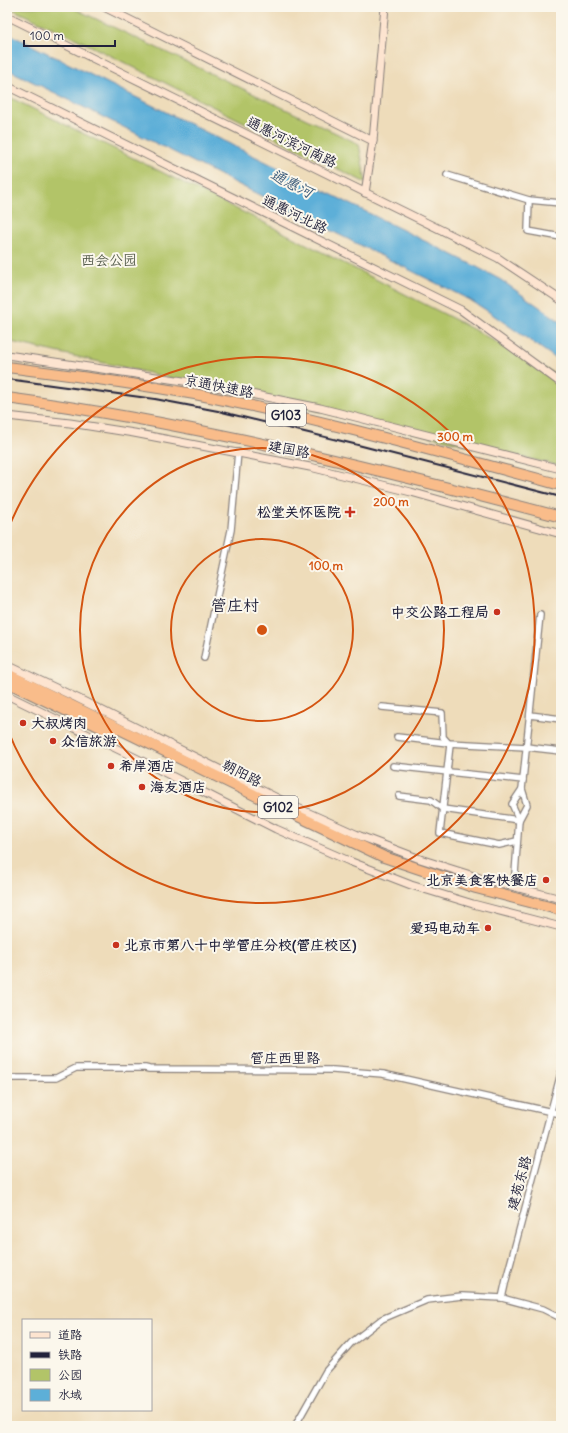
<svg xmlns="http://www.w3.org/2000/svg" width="568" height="1433" viewBox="0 0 568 1433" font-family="Delius,'LXGW WenKai TC',sans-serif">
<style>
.green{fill:#b2c468;stroke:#6a7352}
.water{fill:#5dafd8;stroke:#40688a}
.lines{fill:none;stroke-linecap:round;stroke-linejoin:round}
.street-casing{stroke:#887f7a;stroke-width:8}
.secondary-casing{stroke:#887f7a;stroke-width:9}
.highway-casing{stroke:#887f7a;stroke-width:12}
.street{stroke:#fff;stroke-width:5.5}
.secondary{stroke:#fde4d0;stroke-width:7}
.highway{stroke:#f9bc8a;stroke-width:10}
.rail{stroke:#22223b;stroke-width:2}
.ring{fill:none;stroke:#d45411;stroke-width:2}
.poi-dot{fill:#c8321e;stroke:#fbf7ec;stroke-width:1.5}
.labels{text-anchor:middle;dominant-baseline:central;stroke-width:4;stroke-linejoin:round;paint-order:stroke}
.shield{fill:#fbf7ec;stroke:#636270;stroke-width:1}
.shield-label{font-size:13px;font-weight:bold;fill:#22223b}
.street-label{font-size:14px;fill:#22223b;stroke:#fbf7ec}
.park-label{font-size:14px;fill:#545b4b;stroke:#fbf7ec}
.poi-label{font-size:14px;font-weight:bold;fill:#22223b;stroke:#fbf7ec;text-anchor:start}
.water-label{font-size:15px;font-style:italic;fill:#3a5a7a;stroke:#fbf7ec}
.quarter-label{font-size:16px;fill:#22223b;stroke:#fbf7ec}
.centre{fill:#d45411;stroke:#fbf7ec;stroke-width:2}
.ring-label{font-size:12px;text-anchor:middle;font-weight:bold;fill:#d45411;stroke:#fbf7ec;stroke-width:4;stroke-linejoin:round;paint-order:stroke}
</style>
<rect width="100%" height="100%" fill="#fbf7ec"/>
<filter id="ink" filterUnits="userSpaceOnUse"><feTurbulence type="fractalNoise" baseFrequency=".025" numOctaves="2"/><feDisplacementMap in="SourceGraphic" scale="8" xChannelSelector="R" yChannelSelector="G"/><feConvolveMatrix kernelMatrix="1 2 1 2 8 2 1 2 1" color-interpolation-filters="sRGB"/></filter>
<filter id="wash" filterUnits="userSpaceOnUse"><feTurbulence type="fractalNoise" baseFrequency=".012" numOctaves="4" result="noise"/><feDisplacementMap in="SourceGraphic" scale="16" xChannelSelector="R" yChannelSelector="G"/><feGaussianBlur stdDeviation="0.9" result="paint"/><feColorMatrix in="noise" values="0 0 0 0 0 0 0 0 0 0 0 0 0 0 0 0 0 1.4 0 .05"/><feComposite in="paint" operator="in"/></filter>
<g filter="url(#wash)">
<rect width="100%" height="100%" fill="#eedcba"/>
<g class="green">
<path d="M7 7H71L359 144 366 183 75 38Z"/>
<path d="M7 96 253 217 454 319 561 377V466L7 341Z"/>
</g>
<path class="water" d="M7 33 475 266 501 280 561 322V362L486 310 470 300 7 69Z"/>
</g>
<g filter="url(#ink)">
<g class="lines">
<g class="street-casing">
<g id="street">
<path d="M447 175 529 200 561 203"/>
<path d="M529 200 528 231 561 237"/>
<path d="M204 658 231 530 238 452"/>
<path d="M382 707 442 713 443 737 450 745 440 833 499 845 517 841"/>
<path d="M530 715 561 719"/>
<path d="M397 737 448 743 526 747 561 751"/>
<path d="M393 766 523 780"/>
<path d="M522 789 540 615"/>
<path d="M399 796 431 800 443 809 519 820"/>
<path d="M514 887 519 820 527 805 522 789 512 804 519 820"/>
<path d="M7 1078H56L76 1068H145L149 1069 333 1070 383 1074 561 1114"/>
<path d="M502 1298 506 1280 561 1073"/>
<path d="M295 1426 326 1371 351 1343 382 1319 427 1300 462 1296 502 1298 543 1309 561 1318"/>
</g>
</g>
<g class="secondary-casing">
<g id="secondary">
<path d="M104 7 373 141 365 193"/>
<path d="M7 16 498 258 561 300"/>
<path d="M7 86 461 310 561 383"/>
<path d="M373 141 385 7"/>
<path d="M7 355 197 383 320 408 561 469"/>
<path d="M7 416 70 423 134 433 310 467 411 492 561 534"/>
<path d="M7 665 77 698 289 804 360 836 420 859 480 878 561 899"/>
<path d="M7 695 144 762 276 829 349 861 411 885 473 904 561 927"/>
</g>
</g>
<g class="highway-casing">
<g id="highway">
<path d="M7 367C75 376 143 384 210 397 328 421 444 454 561 485"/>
<path d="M7 398C194 423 378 469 561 517"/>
<path d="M7 674 273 804 384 857 476 888 561 910"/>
<path d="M7 682 113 733"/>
</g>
</g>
<use href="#street" class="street"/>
<use href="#secondary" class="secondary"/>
<use href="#highway" class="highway"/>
<path class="rail" d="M7 379 155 399 218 411 358 445 561 497"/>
</g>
</g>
<g class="ring">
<circle cx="262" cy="630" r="91"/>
<circle cx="262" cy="630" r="182"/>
<path d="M7 532A273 273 0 1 1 7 728"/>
</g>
<g class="poi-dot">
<path d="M348 506h4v4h4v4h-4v4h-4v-4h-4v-4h4z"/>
<circle cx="497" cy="612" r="4"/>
<circle cx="23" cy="723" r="4"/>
<circle cx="53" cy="741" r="4"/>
<circle cx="111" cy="766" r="4"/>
<circle cx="142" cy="787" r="4"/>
<circle cx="546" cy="880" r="4"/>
<circle cx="488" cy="928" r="4"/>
<circle cx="116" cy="945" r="4"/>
</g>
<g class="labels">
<g class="shield">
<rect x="266" y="404" width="40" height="22" rx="3"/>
<rect x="258" y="796" width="40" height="22" rx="3"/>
</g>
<g class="shield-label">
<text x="286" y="415">G103</text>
<text x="278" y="807">G102</text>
</g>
<g class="street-label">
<text transform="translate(292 142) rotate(26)">通惠河滨河南路</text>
<text transform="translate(295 214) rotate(26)">通惠河北路</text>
<text transform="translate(219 386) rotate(11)">京通快速路</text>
<text transform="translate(289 449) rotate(11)">建国路</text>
<text transform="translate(242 773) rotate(27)">朝阳路</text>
<text x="285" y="1058">管庄西里路</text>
<text transform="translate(519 1183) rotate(-75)">建苑东路</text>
</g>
<g class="park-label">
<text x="109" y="260">西会公园</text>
</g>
<g class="poi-label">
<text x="341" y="512" text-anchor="end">松堂关怀医院</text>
<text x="489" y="612" text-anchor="end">中交公路工程局</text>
<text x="31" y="723">大叔烤肉</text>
<text x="61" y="741">众信旅游</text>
<text x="119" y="766">希岸酒店</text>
<text x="150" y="787">海友酒店</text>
<text x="538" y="880" text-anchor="end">北京美食客快餐店</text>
<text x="480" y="928" text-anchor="end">爱玛电动车</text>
<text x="124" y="945">北京市第八十中学管庄分校(管庄校区)</text>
</g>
<g class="water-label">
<text transform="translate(292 183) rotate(27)">通惠河</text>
</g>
<g class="quarter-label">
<text x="235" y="605">管庄村</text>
</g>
</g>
<circle cx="262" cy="630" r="6" class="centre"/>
<g class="ring-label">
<text x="455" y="441">300 m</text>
<text x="391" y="506">200 m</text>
<text x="326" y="570">100 m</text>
</g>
<rect width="568" height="1433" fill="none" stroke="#fbf7ec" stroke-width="24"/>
<rect x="22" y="1319" width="130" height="92" fill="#fbf7ec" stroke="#a4a2a5"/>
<rect x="30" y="1332" width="20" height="6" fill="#fde4d0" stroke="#a4a2a5"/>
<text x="58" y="1339" font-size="12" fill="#22223b">道路</text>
<rect x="30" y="1352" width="20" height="6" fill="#22223b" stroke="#a4a2a5"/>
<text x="58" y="1359" font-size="12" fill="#22223b">铁路</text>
<rect x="30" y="1369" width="20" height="12" fill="#b2c468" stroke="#a4a2a5"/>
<text x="58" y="1379" font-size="12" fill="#22223b">公园</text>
<rect x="30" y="1389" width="20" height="12" fill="#5dafd8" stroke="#a4a2a5"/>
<text x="58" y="1399" font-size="12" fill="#22223b">水域</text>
<path d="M24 40v6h91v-6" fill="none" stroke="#22223b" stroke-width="2"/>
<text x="30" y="40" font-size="12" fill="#22223b" stroke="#fbf7ec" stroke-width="3" paint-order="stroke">100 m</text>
</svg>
